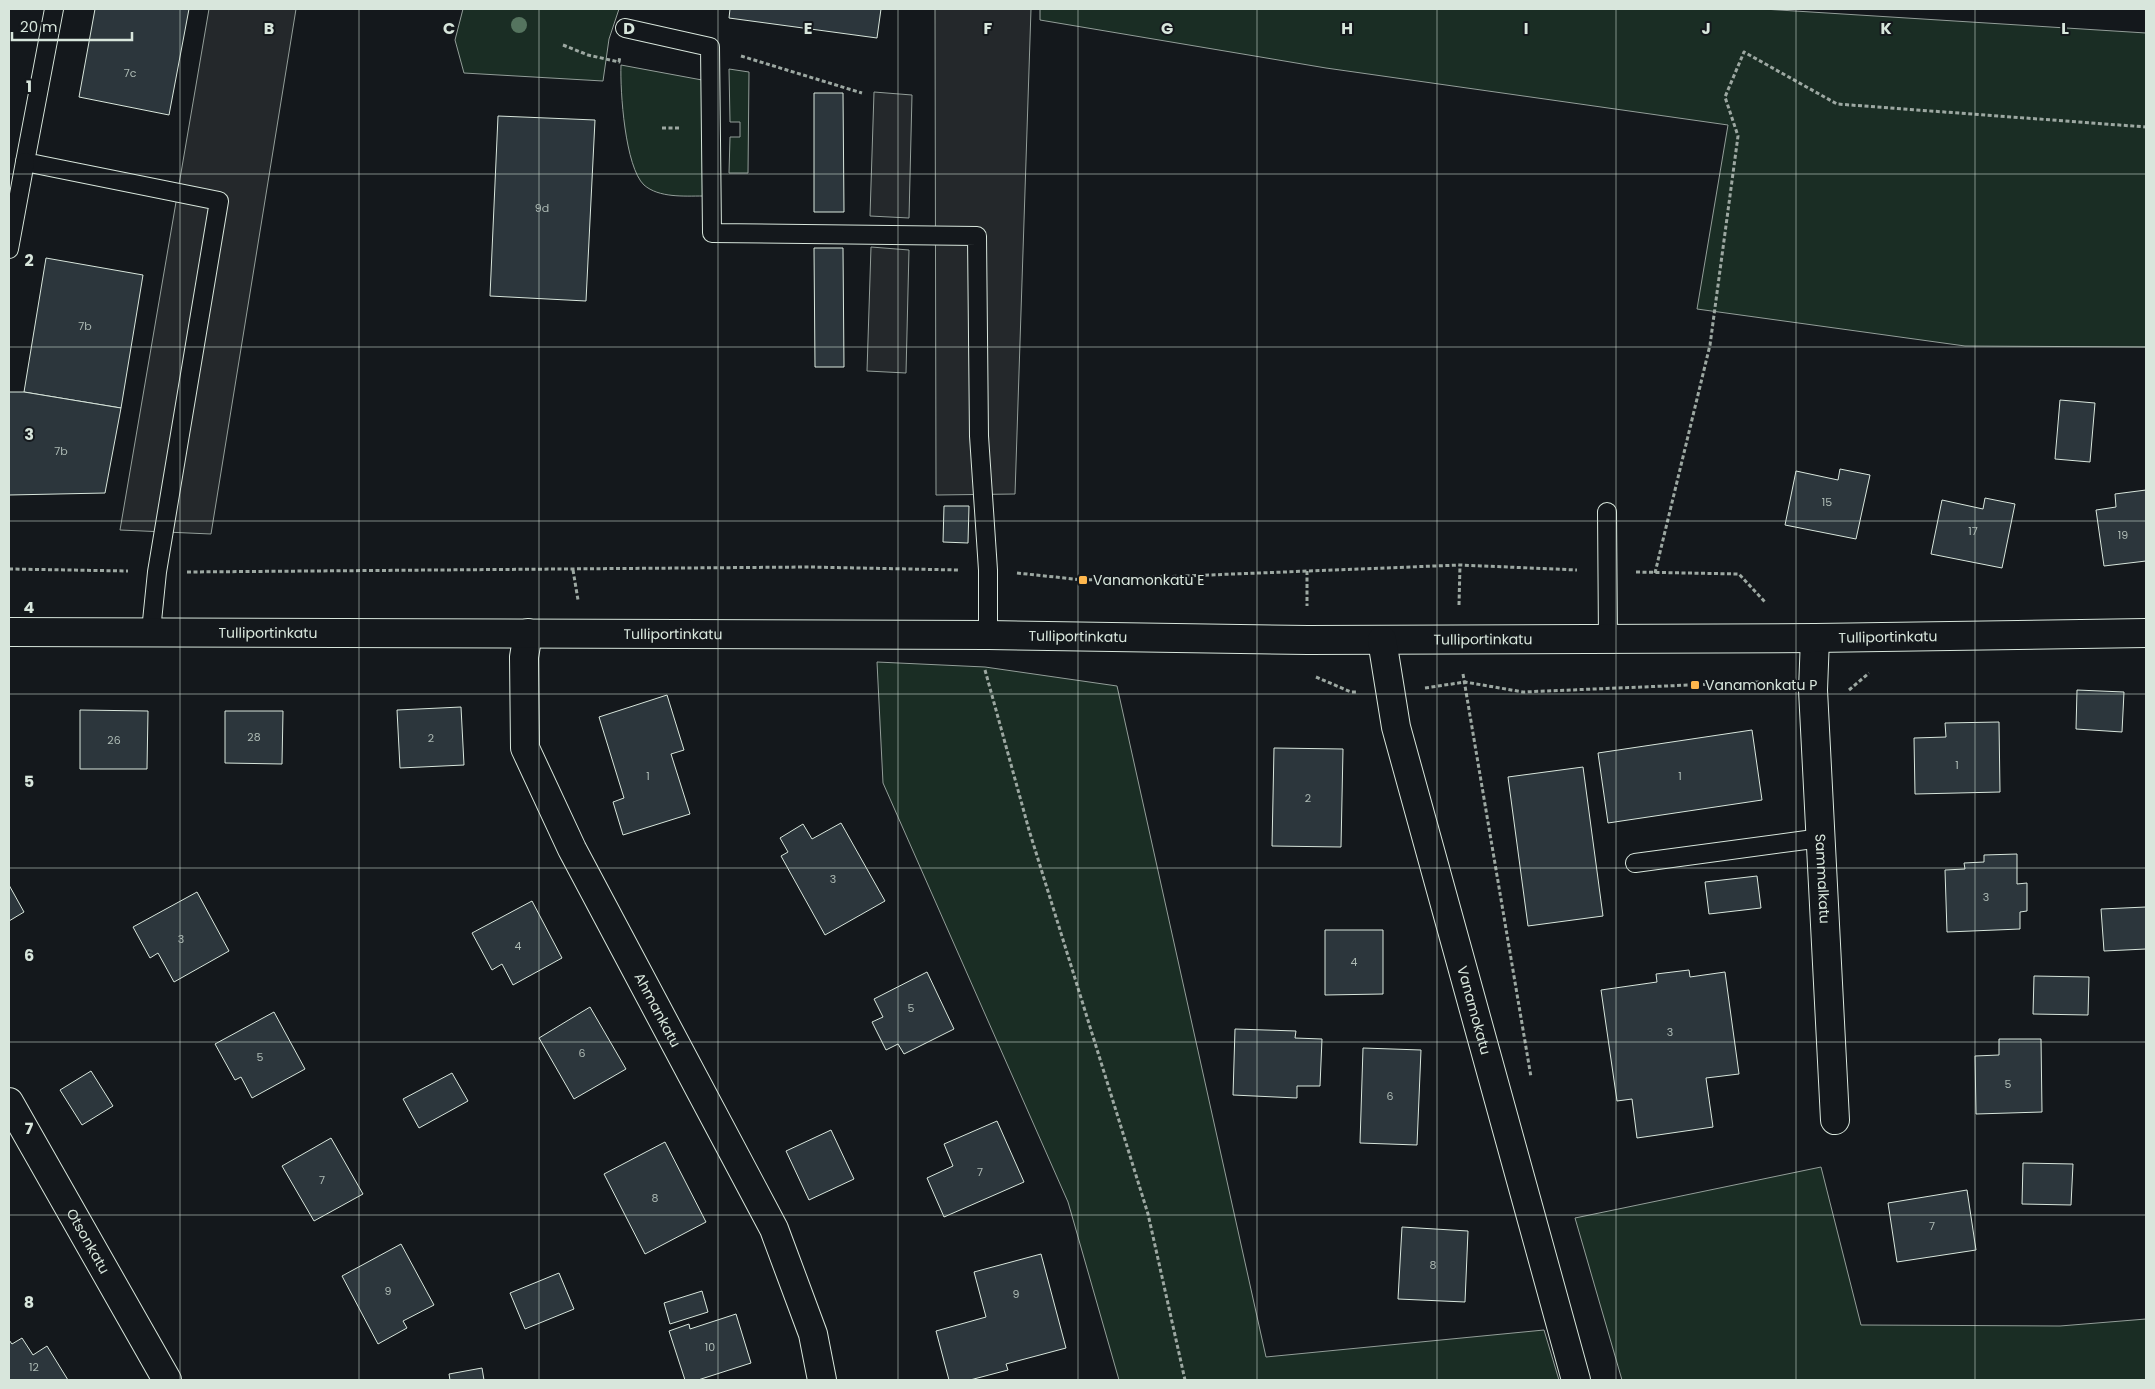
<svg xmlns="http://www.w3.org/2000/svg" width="2155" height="1389" viewBox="0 0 2155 1389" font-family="Poppins,sans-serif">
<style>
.green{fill:#1a2d24;stroke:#939e99}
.parking{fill:#24282b;stroke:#939e99}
.building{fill:#2c363c;stroke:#d8e6dc}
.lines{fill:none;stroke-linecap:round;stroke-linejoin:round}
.service-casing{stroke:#d8e6dc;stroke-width:20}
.minor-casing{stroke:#d8e6dc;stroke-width:30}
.tertiary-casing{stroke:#d8e6dc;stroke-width:30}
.path{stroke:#9da8a2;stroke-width:3;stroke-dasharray:4 2.5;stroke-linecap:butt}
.service{stroke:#14181c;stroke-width:18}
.minor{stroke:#14181c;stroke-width:28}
.tertiary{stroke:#14181c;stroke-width:28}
.tree{fill:#55745f}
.grid{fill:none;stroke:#d8e6dc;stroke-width:1;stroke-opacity:0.55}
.poi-dot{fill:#ffb74d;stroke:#14181c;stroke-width:2}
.labels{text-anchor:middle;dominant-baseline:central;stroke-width:4;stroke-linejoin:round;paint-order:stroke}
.number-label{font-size:11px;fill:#adbab4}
.poi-label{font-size:14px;fill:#d8e6dc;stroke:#14181c;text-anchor:start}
.street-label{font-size:14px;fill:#d8e6dc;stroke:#14181c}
.grid-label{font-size:16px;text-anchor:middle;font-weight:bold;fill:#d8e6dc;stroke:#14181c;stroke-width:4;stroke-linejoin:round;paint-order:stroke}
</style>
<rect width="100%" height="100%" fill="#14181c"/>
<g class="green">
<path d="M463 9H619L609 39 603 81 464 73 455 40Z"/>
<path d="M1040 9H1763L2146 33V347L1965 346 1697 309 1728 125 1326 68 1040 20Z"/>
<path d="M621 65 702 80 703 196C684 196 659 198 644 185 625 167 620 91 621 65Z"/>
<path d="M729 69 749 72 748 173H729L730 137H740V122H730Z"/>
<path d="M877 662 985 667 1117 686 1266 1357 1544 1330 1559 1380H1119L1068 1202 883 783Z"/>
<path d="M1821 1167 1861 1325 2060 1326 2146 1319V1380H1622L1575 1218Z"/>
</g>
<g class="parking">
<path d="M209 9H296L211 534 120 530Z"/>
<path d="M935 9H1031L1015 494 936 495Z"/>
<path d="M874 92 912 95 909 218 870 216Z"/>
<path d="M871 247 909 250 906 373 867 371Z"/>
</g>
<g class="building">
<path d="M95 9H189L169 115 79 97Z"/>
<path d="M730 9H881L877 38 729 18Z"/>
<path d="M814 93H843L844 212H814Z"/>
<path d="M498 116 595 120 586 301 490 296Z"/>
<path d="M814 248H843L844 367H815Z"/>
<path d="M46 258 143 275 121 408 24 392Z"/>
<path d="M9 392H24L121 408 105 493 9 495Z"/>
<path d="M2060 400 2095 403 2090 462 2055 459Z"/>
<path d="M1840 469 1870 475 1856 539 1785 525 1796 471 1838 480Z"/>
<path d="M2146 490V561L2104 566 2096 510 2116 507 2115 494Z"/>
<path d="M1985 498 2015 504 2002 568 1931 554 1942 500 1983 509Z"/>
<path d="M944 506H969L968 543 943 542Z"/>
<path d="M2077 690 2124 692 2122 732 2076 729Z"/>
<path d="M667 695 684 750 671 754 690 814 623 835 613 802 624 798 599 717Z"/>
<path d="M461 707 464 765 400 768 397 710Z"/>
<path d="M80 710 148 711 147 769H80Z"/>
<path d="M225 711H283L282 764 225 763Z"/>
<path d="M1999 722 2000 792 1915 794 1914 738 1946 737 1945 723Z"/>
<path d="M1752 730 1762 800 1608 823 1598 753Z"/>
<path d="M1274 748 1343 749 1341 847 1272 846Z"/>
<path d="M1583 767 1603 916 1528 926 1508 777Z"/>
<path d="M841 823 885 901 825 935 781 856 788 852 780 838 803 824 812 839Z"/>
<path d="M2017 854V884L2027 883V911L2020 912V929L1947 932 1945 870 1965 869 1964 863 1984 862V855Z"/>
<path d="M1757 876 1761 908 1709 914 1705 882Z"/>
<path d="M9 885 24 912 9 921Z"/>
<path d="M197 892 229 951 174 982 158 953 150 958 133 927Z"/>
<path d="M532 901 562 958 513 985 502 964 492 970 472 933Z"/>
<path d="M2146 907V949L2104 951 2101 909Z"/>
<path d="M1325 930H1383V994L1325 995Z"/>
<path d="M1689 970 1690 977 1725 972 1739 1074 1706 1078 1713 1127 1637 1138 1632 1099 1617 1101 1601 990 1657 982 1656 974Z"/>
<path d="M927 972 954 1029 904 1054 898 1044 886 1050 872 1022 883 1017 874 999Z"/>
<path d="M2034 976 2089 977 2088 1015 2033 1014Z"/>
<path d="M590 1007 626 1069 574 1099 539 1038Z"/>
<path d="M274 1012 305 1069 252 1098 241 1077 235 1080 215 1044Z"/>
<path d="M1235 1029 1296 1031 1295 1038 1322 1039 1320 1086H1297V1098L1233 1095Z"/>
<path d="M1999 1039H2041L2042 1112 1976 1114 1975 1056 1999 1055Z"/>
<path d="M1363 1048 1421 1050 1417 1145 1360 1143Z"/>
<path d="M91 1071 113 1106 82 1125 60 1090Z"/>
<path d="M452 1073 468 1101 419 1128 403 1099Z"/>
<path d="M997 1121 1024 1182 944 1217 927 1178 953 1166 944 1144Z"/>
<path d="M831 1130 854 1179 809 1200 786 1151Z"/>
<path d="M331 1138 363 1194 314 1221 282 1166Z"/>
<path d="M665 1142 706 1222 645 1254 604 1174Z"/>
<path d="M2023 1163 2073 1164 2071 1205 2022 1204Z"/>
<path d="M1967 1190 1976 1250 1897 1262 1888 1203Z"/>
<path d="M1402 1227 1468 1231 1465 1302 1398 1299Z"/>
<path d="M401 1244 434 1305 403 1321 407 1328 378 1344 342 1276Z"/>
<path d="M1041 1254 1066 1348 1006 1364 1008 1370 970 1380H949L936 1331 986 1317 974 1272Z"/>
<path d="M559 1273 574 1309 525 1329 510 1293Z"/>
<path d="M702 1291 708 1312 670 1324 664 1303Z"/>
<path d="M736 1314 751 1363 698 1380H685L669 1331 689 1324 690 1329Z"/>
<path d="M22 1338 33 1355 47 1346 68 1380H9V1340L12 1344Z"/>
<path d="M482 1368 484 1380H450L449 1374Z"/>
</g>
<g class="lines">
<g class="service-casing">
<g id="service">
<path d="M54 9 25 162 219 201 157 572 151 631"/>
<path d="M625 28 710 47 712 233 977 236 979 436 988 570V635"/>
<path d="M9 249 25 162"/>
<path d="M1607 512 1608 639"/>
<path d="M1635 863 1821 838"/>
</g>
</g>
<g class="minor-casing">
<g id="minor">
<path id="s1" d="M528 633 524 657 525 748 572 849 774 1229 813 1334 822 1380"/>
<path id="s2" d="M1815 638 1813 690 1835 1120"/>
<path id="s3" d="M9 1102 167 1380"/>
</g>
</g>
<g class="tertiary-casing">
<g id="tertiary">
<path id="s4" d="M9 632 988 635 1308 640 1815 638 2146 633"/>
<path id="s5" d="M1382 640 1396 727 1576 1380"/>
</g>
</g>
<g class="path">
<path d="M563 45 588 55 619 62 620 56"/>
<path d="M741 56 862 93"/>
<path d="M662 128H681"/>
<path d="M9 569 128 571"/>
<path d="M573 570 578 600"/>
<path d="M1307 571V606"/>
<path d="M187 572 809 567 958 570"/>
<path d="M1636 572 1739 574 1765 602"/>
<path d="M1017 573 1083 580 1460 565 1577 570"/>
<path d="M1655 573 1710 345 1738 136 1725 97 1744 52 1837 104 2146 127"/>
<path d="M1459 605 1460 565"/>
<path d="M985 670 1029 830 1148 1214 1185 1380"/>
<path d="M1463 674 1531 1077"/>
<path d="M1316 677 1351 692H1356"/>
<path d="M1425 688 1465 682 1523 692 1761 682 1778 688"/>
<path d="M1849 690 1869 673"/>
</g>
<use href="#service" class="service"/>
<use href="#minor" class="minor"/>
<use href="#tertiary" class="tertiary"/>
</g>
<circle class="tree" cx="519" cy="25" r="8"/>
<path class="grid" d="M180 9V1380M359 9V1380M539 9V1380M718 9V1380M898 9V1380M1078 9V1380M1257 9V1380M1437 9V1380M1616 9V1380M1796 9V1380M1975 9V1380M9 174H2146M9 347H2146M9 521H2146M9 694H2146M9 868H2146M9 1042H2146M9 1215H2146"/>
<g class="poi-dot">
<rect x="1078" y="575" width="10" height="10" rx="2.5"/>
<rect x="1690" y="680" width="10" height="10" rx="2.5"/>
</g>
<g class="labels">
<g class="number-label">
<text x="130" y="73">7c</text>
<text x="542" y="208">9d</text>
<text x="85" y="326">7b</text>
<text x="61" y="451">7b</text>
<text x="1827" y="502">15</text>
<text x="1973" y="531">17</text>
<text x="2123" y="535">19</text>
<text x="254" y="737">28</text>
<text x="431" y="738">2</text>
<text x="114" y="740">26</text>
<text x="1957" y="765">1</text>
<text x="648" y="776">1</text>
<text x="1680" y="776">1</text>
<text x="1308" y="798">2</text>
<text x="833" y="879">3</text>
<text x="1986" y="897">3</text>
<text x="181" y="939">3</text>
<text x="518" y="946">4</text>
<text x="1354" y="962">4</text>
<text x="911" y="1008">5</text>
<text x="1670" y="1032">3</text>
<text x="582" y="1053">6</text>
<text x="260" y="1057">5</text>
<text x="2008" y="1084">5</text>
<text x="1390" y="1096">6</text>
<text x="980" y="1172">7</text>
<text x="322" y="1180">7</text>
<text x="655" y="1198">8</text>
<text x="1932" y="1226">7</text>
<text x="1433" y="1265">8</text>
<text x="388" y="1291">9</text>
<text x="1016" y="1294">9</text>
<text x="710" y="1347">10</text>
<text x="34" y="1367">12</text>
</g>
<g class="poi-label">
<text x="1093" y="580">Vanamonkatu E</text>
<text x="1705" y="685">Vanamonkatu P</text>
</g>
<g class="street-label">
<text stroke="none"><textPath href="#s4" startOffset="259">Tulliportinkatu</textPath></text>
<text stroke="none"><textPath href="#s4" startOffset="664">Tulliportinkatu</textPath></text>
<text stroke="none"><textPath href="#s4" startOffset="1069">Tulliportinkatu</textPath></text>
<text stroke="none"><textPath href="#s4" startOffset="1879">Tulliportinkatu</textPath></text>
<text stroke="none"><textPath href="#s4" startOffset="1474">Tulliportinkatu</textPath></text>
<text stroke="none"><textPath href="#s2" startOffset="241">Sammalkatu</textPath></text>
<text stroke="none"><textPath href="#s1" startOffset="409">Ahmankatu</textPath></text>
<text stroke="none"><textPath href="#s5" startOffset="382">Vanamokatu</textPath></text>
<text stroke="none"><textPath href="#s3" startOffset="160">Otsonkatu</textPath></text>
</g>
</g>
<g class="grid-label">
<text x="269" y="34">B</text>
<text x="449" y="34">C</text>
<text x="629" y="34">D</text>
<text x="808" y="34">E</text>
<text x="988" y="34">F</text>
<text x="1167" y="34">G</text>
<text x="1347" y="34">H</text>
<text x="1526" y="34">I</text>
<text x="1706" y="34">J</text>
<text x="1886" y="34">K</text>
<text x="2065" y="34">L</text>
<text x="29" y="92">1</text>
<text x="29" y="266">2</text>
<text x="29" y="440">3</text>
<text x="29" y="613">4</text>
<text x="29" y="787">5</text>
<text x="29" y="961">6</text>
<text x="29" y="1134">7</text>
<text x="29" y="1308">8</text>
</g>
<rect width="2155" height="1389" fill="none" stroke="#d8e6dc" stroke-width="20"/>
<path d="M12 32v8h120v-8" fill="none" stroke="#d8e6dc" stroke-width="2.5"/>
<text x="20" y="32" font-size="15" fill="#d8e6dc" stroke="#14181c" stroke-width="4" paint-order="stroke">20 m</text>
</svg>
